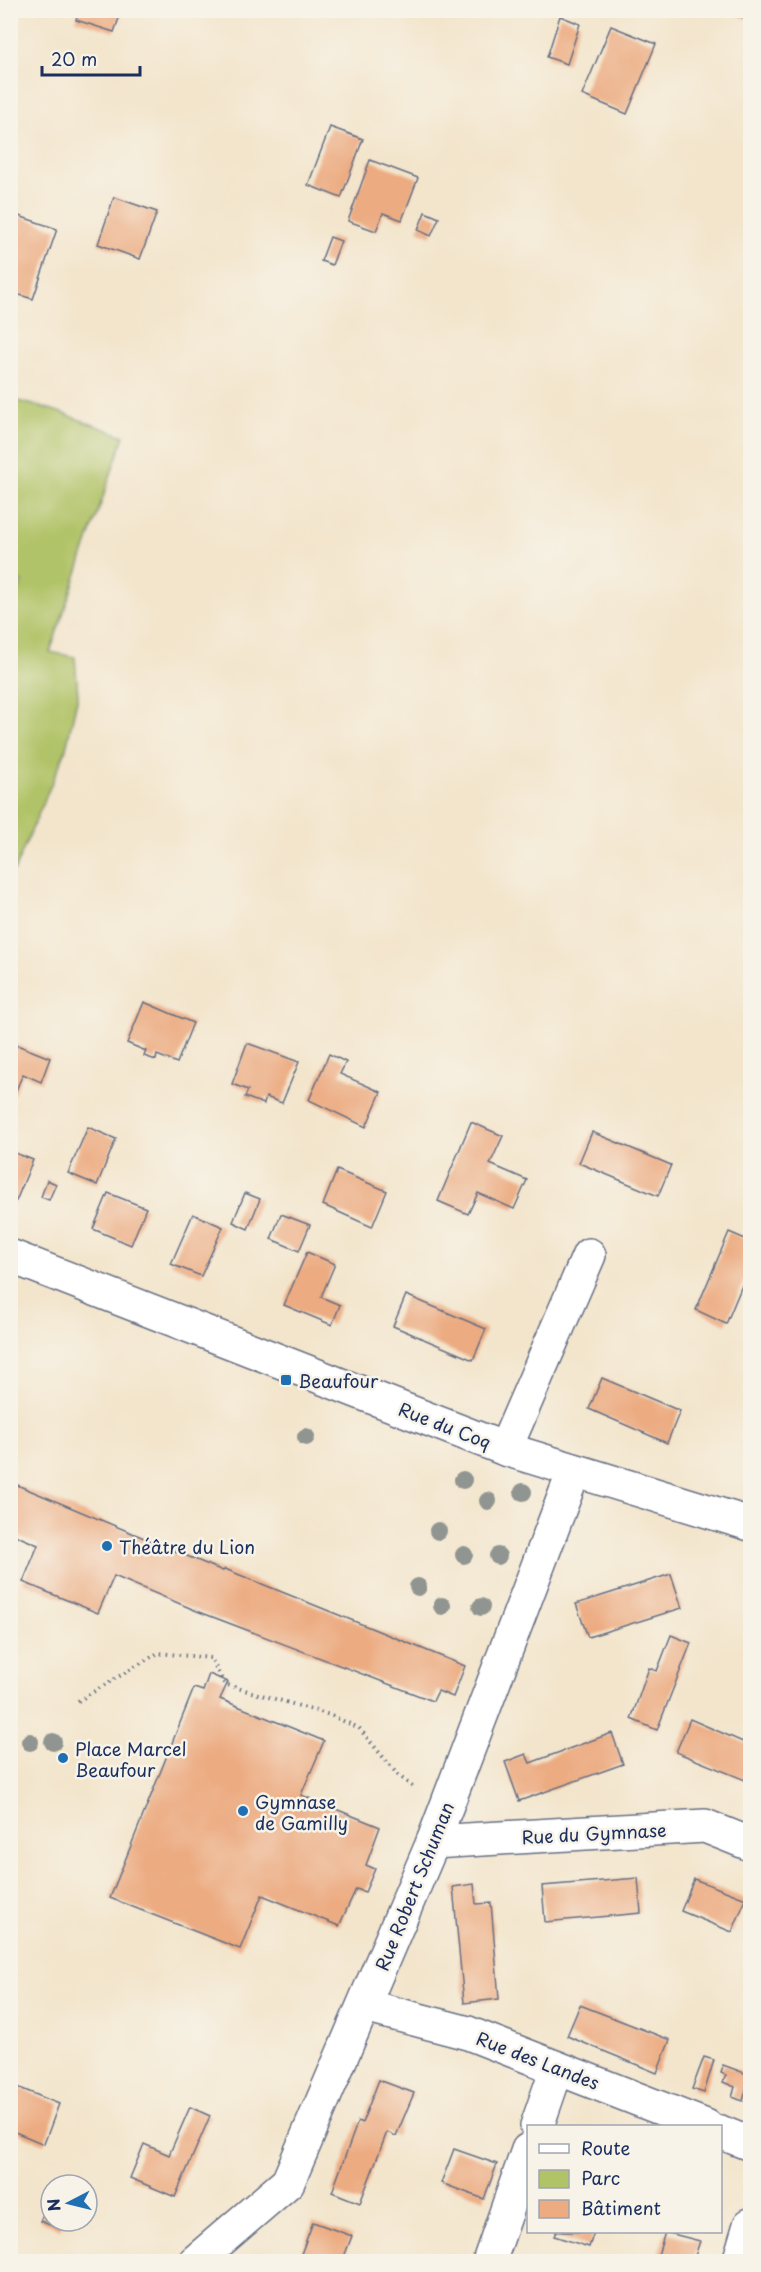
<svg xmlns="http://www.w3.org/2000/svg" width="761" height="2272" viewBox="0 0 761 2272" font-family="'Playpen Sans',sans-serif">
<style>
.green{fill:#b1c367;stroke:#667962;stroke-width:1.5}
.building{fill:#ecab81}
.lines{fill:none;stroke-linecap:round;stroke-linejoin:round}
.minor-casing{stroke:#676f84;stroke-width:36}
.path{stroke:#676f84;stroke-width:4;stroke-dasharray:1.5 4.5;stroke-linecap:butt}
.minor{stroke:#fff;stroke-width:33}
.tree{fill:#919591}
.poi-dot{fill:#1f6fb2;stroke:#f7f3e8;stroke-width:2}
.labels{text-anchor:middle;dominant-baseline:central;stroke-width:5;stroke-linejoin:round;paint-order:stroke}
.poi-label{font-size:18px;fill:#1b2f5e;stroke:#f7f3e8;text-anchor:start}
.street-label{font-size:18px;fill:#1b2f5e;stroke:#f7f3e8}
</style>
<rect width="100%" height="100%" fill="#f7f3e8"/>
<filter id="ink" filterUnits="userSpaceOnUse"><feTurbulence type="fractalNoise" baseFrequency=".0167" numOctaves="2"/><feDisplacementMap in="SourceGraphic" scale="12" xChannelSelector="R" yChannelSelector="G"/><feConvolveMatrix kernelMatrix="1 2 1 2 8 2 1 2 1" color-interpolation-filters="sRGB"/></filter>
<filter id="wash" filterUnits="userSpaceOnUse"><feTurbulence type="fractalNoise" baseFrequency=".008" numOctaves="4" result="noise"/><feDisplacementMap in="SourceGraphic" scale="24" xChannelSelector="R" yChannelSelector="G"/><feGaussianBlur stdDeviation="1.35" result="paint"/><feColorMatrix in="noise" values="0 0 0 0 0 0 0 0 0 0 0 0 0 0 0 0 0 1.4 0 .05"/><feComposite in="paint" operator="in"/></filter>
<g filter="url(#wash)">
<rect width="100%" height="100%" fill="#f3e5cc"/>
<path class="green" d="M10 399 53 410 124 436 50 652 75 657 78 696 65 752 14 871 10 870V618L22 582 11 575Z"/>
<g id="blocks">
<g class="building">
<path d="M79 10H122L114 32 76 20Z"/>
<path d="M724 10H750V20L724 11Z"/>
<path d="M560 16 580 24 567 64 547 57Z"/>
<path d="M611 26 656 44 627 114 582 95Z"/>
<path d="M330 127 363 139 341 198 308 185Z"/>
<path d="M370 160 418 178 402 220 383 213 376 231 348 221Z"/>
<path d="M114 197 157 212 140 259 98 244Z"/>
<path d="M425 212 439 218 431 236 418 230Z"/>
<path d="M19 216 57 229 33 299 10 292V241Z"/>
<path d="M330 237 341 241 332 265 321 261Z"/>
<path d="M144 1002 193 1023 177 1063 157 1055 156 1060 144 1056 146 1051 127 1043Z"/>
<path d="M247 1043 299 1062 282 1103 266 1097 264 1104 245 1097 248 1090 232 1084Z"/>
<path d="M17 1045 50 1058 41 1082 23 1074 14 1095 10 1093V1063Z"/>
<path d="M329 1054 346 1062 340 1074 381 1092 366 1127 309 1100Z"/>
<path d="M471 1122 503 1136 490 1164 527 1180 514 1209 478 1193 468 1214 438 1201Z"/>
<path d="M88 1127 116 1139 97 1185 68 1173Z"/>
<path d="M592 1132 671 1165 658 1196 579 1163Z"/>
<path d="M10 1151 33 1160 16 1201 10 1199Z"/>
<path d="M337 1170 387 1191 372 1227 323 1205Z"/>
<path d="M47 1180 56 1184 49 1200 41 1197Z"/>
<path d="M108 1193 146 1208 131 1245 93 1229Z"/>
<path d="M245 1193 260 1199 248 1229 233 1222Z"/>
<path d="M193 1214 223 1227 201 1276 171 1264Z"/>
<path d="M281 1214 310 1225 299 1251 271 1239Z"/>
<path d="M729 1232 750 1241V1266L726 1324 696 1310Z"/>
<path d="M307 1252 335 1264 321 1297 340 1305 332 1325 284 1305Z"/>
<path d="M406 1295 486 1329 473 1360 393 1326Z"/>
<path d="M602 1378 680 1411 667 1443 589 1409Z"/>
<path d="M10 1482 223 1571 225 1569 465 1666 453 1697 438 1691 433 1701 197 1611 114 1576 98 1613 23 1582 38 1545 10 1533Z"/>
<path d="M671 1574 682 1608 588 1637 576 1604Z"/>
<path d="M671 1635 691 1643 657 1730 631 1719 649 1668 657 1671Z"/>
<path d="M209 1674 228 1682 220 1699 324 1741 301 1795 380 1827 366 1865 375 1869 365 1892 356 1889 339 1926 262 1895 240 1949 110 1898 194 1688 203 1691Z"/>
<path d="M690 1719 750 1745V1782L676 1752Z"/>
<path d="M612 1733 623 1764 519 1801 505 1762 526 1754 530 1763Z"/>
<path d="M638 1878 641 1913 545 1922 542 1886Z"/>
<path d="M694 1879 746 1899 732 1932 681 1911Z"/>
<path d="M474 1884 476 1904 491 1903 499 1999 464 2003 453 1887Z"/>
<path d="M580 2005 670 2040 657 2073 567 2036Z"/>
<path d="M704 2057 714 2060 704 2093 692 2089Z"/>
<path d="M723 2065 750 2075 743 2101 732 2097 735 2087 723 2082 726 2075 721 2073Z"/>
<path d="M379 2080 414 2093 396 2136 387 2132 360 2203 332 2192 358 2121 362 2123Z"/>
<path d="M10 2084 59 2104 44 2144 10 2130Z"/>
<path d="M190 2107 210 2116 175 2197 130 2178 144 2144 169 2155Z"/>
<path d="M454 2149 497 2164 484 2199 441 2183Z"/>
<path d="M49 2201 51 2202V2221H64L60 2229 40 2221Z"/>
<path d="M313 2222 352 2236 342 2262H298Z"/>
<path d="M556 2232H594L589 2247 554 2236Z"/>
<path d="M665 2232 700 2241 693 2262H656Z"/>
</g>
</g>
</g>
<g filter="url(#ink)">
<use href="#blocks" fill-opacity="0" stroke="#676f84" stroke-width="1.5"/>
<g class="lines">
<g class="minor-casing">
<g id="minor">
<path d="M10 1256 505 1449 750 1524"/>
<path d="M505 1449 589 1255"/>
<path d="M433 1842 705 1826 750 1844"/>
<path d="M365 2006 468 2033 706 2126"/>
<path d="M537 2126 557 2068"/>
<path d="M720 2132 750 2144"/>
<path d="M195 2262 288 2182 433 1842 574 1471"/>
<path d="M489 2262 528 2150"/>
<path d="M739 2262 750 2225"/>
</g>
</g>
<path class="path" d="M78 1701 158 1653 211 1658 224 1684 330 1715 359 1728 398 1775 415 1789"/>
<use href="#minor" class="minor"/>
</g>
<g class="tree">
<circle cx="306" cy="1437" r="9"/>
<circle cx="463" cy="1480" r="9"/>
<circle cx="523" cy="1492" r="9"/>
<circle cx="488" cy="1501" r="9"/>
<circle cx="438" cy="1531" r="9"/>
<circle cx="464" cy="1555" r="9"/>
<circle cx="498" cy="1556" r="9"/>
<circle cx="418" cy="1587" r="9"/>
<circle cx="442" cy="1606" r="9"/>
<circle cx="481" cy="1607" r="9"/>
<circle cx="30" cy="1742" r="9"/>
<circle cx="53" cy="1742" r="9"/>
</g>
</g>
<g class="poi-dot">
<rect x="280" y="1374" width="12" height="12" rx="3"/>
<circle cx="107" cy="1546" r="6"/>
<circle cx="63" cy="1758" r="6"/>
<circle cx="243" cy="1811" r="6"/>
</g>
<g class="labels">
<g class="poi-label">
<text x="298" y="1380">Beaufour</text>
<text x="119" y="1546">Théâtre du Lion</text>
<text x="75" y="1748">Place Marcel<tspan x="75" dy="21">Beaufour</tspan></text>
<text x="255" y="1801">Gymnase<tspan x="255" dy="21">de Gamilly</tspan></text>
</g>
<g class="street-label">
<text transform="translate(445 1425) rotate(21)">Rue du Coq</text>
<text transform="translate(594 1833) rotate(-3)">Rue du Gymnase</text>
<text transform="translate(414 1886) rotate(-68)">Rue Robert Schuman</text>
<text transform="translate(538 2060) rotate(21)">Rue des Landes</text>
</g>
</g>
<rect width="761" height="2272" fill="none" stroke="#f7f3e8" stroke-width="36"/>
<rect x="527" y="2125" width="195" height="108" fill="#f7f3e8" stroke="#9fa5b1" stroke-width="1.5"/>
<rect x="539" y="2144" width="30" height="9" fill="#ffffff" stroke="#9fa5b1" stroke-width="1.5"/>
<text x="581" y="2155" font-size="18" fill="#1b2f5e">Route</text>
<rect x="539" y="2170" width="30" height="18" fill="#b1c367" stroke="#9fa5b1" stroke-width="1.5"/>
<text x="581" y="2185" font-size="18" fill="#1b2f5e">Parc</text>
<rect x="539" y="2200" width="30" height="18" fill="#ecab81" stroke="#9fa5b1" stroke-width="1.5"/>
<text x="581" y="2215" font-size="18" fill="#1b2f5e">Bâtiment</text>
<g transform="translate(69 2203) rotate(263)"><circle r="28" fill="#f7f3e8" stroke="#9fa5b1" stroke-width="1.5"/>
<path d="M0-4.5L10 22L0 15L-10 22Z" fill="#1f6fb2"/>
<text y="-9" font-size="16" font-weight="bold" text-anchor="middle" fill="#1b2f5e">N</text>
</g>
<path d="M42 66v9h98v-9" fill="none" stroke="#1b2f5e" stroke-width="3"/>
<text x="51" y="66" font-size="18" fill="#1b2f5e" stroke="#f7f3e8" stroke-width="4.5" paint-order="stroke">20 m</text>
</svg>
